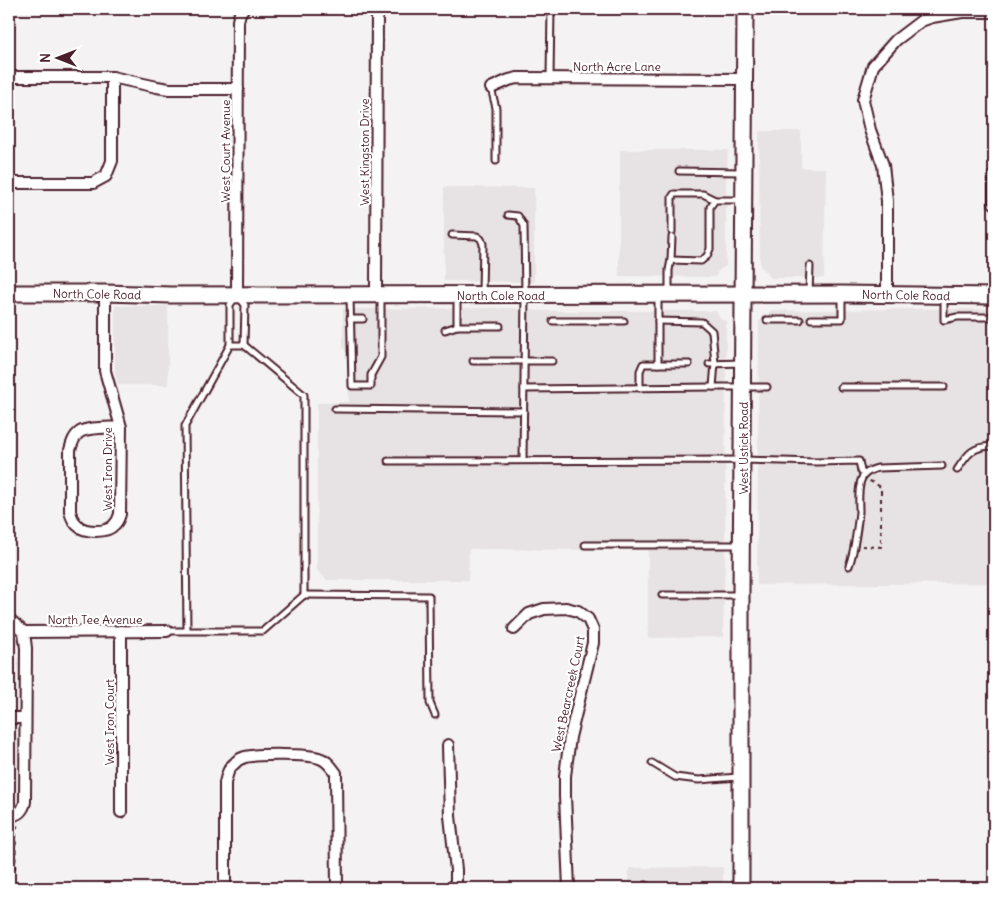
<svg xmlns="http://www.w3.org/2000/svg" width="1003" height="897" viewBox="0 0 1003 897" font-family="Delius,sans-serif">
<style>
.built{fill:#e7e2e3}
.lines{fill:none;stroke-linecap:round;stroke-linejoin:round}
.lane-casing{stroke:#4a1f2b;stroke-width:9}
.street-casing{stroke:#4a1f2b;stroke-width:14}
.secondary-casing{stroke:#4a1f2b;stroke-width:19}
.path{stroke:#4a1f2b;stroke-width:2;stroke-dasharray:4 4;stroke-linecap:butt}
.lane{stroke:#fff;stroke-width:5}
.street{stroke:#fff;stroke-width:10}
.secondary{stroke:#fff;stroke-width:15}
.labels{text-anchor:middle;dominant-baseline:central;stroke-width:4.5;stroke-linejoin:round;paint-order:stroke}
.street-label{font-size:12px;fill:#4a1f2b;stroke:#fff}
</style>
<rect width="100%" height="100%" fill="#f4f2f2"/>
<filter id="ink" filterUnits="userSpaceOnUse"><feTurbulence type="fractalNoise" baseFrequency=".02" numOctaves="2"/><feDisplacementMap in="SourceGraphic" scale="10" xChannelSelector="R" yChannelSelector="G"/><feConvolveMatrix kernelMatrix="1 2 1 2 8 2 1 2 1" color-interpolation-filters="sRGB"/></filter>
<g filter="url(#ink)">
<g class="built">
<path d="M759 131H801V168H826L824 278H770L767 272 760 266Z"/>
<path d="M620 150H728L726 185V266L718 271 715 277 619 276V187L620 186Z"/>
<path d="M444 187 534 188V282L444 281Z"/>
<path d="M115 306H168V385H118L115 372Z"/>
<path d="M511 308 540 311H713L717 312 718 315 723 320 726 321 725 551 723 637 648 638V550L469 549 468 580H327L317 570V403L349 402 348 355 343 348V309Z"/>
<path d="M916 309H994V583L757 585 759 321 768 316 770 311Z"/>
<path d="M723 867V888H629V868Z"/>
</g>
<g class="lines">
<g class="lane-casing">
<g id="lane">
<path d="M550 78 551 9"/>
<path d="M491 88 496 108V161"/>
<path d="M679 171 741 172"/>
<path d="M508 215 518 216 524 226 525 295 523 460"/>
<path d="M672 232V197L674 194H703L715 200"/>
<path d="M452 235 477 236 481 239 483 244 482 292"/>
<path d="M671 260 672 237"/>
<path d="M669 292V270L671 260 701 261 707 256 710 249V207L715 200H741"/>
<path d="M809 293 810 266"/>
<path d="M350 296 352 386H371V375L381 357V295"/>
<path d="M944 296V320L957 317H994"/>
<path d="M350 319H363"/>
<path d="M811 319H842V295"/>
<path d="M767 320H800"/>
<path d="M553 321H624"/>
<path d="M658 321 702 322 712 331 715 363 713 387H767"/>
<path d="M457 326V295"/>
<path d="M445 330 457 326H500"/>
<path d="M230 345V305L237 295 245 305 244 345"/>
<path d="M473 361H552"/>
<path d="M658 364V297"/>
<path d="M709 364 741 363"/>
<path d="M841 387H944"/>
<path d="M640 388V371L643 364H689"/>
<path d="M524 389 713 387"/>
<path d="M335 409 524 411"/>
<path d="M388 461 743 460 816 462 859 461 861 471 864 475"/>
<path d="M957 470C968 453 973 446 994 446"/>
<path d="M585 545H739"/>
<path d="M849 566C855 549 857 530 859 512 859 503 858 494 860 485 861 475 869 470 878 468L942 466"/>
<path d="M304 595 429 596 430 703 435 715"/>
<path d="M662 595H738"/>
<path d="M167 631H263L304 595V395L244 345H230L185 426 187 631"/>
<path d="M652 763 675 777 699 780 738 777"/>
<path d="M646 885V888"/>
</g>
</g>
<g class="street-casing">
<g id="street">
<path d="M932 17 962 12H994"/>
<path d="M9 77H112L157 87 169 89H238"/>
<path d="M491 88 509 80 517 78 745 79"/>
<path d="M994 176V203"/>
<path d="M9 183H93L106 176 112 161V77"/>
<path d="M105 293V371L121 427 120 514C119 518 117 522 114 525 107 533 85 533 77 525 73 521 71 516 70 511V450C72 443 74 436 80 432 88 427 110 428 121 427"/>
<path d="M887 294V201L883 165 870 130 863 100 873 66 896 40 921 21 932 17V9"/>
<path d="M237 295 238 21 240 13 243 9"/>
<path d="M376 295 377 9"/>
<path d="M9 619 24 632 26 648 25 802C23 811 19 815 9 816"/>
<path d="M514 629 529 614 544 609 566 608 578 611 588 619 593 630V643L570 737 565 776V796L569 888"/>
<path d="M121 631V812"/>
<path d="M24 632 167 631"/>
<path d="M9 718H25"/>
<path d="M448 745 450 816 456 870V888"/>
<path d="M225 888V783C227 775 228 768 235 763 237 760 242 758 245 757 257 754 308 754 319 758 327 760 331 767 336 773L337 888"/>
</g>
</g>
<g class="secondary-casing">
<g id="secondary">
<path d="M9 293H105L171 295 842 294 994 296"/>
<path d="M741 888V595L745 9"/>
</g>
</g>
<g class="path">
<path d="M862 546 881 547V487L868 480"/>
<path d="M9 874 15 870 16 831 18 823"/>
</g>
<use href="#lane" class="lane"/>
<use href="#street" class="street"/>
<use href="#secondary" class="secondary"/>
</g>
</g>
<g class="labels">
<g class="street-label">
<text x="617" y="66">North Acre Lane</text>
<text transform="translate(225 151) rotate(-90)">West Court Avenue</text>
<text transform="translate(364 152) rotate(-90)">West Kingston Drive</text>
<text transform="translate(97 294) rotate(1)">North Cole Road</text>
<text x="501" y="295">North Cole Road</text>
<text transform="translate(906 295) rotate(1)">North Cole Road</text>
<text transform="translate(743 448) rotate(-90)">West Ustick Road</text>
<text transform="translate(107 469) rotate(-90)">West Iron Drive</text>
<text x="95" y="619">North Tee Avenue</text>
<text transform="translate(568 694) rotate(-78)">West Bearcreek Court</text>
<text transform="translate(109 722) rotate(-90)">West Iron Court</text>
</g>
</g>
<rect width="1003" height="897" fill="none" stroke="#fff" stroke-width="30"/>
<rect x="15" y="15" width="973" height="867" fill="none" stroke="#4a1f2b" stroke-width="2" filter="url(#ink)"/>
<g transform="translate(58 58) rotate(270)" stroke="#ffffff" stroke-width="4" paint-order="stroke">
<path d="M0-4L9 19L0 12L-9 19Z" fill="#4a1f2b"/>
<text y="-8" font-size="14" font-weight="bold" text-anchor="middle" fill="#4a1f2b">N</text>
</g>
</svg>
